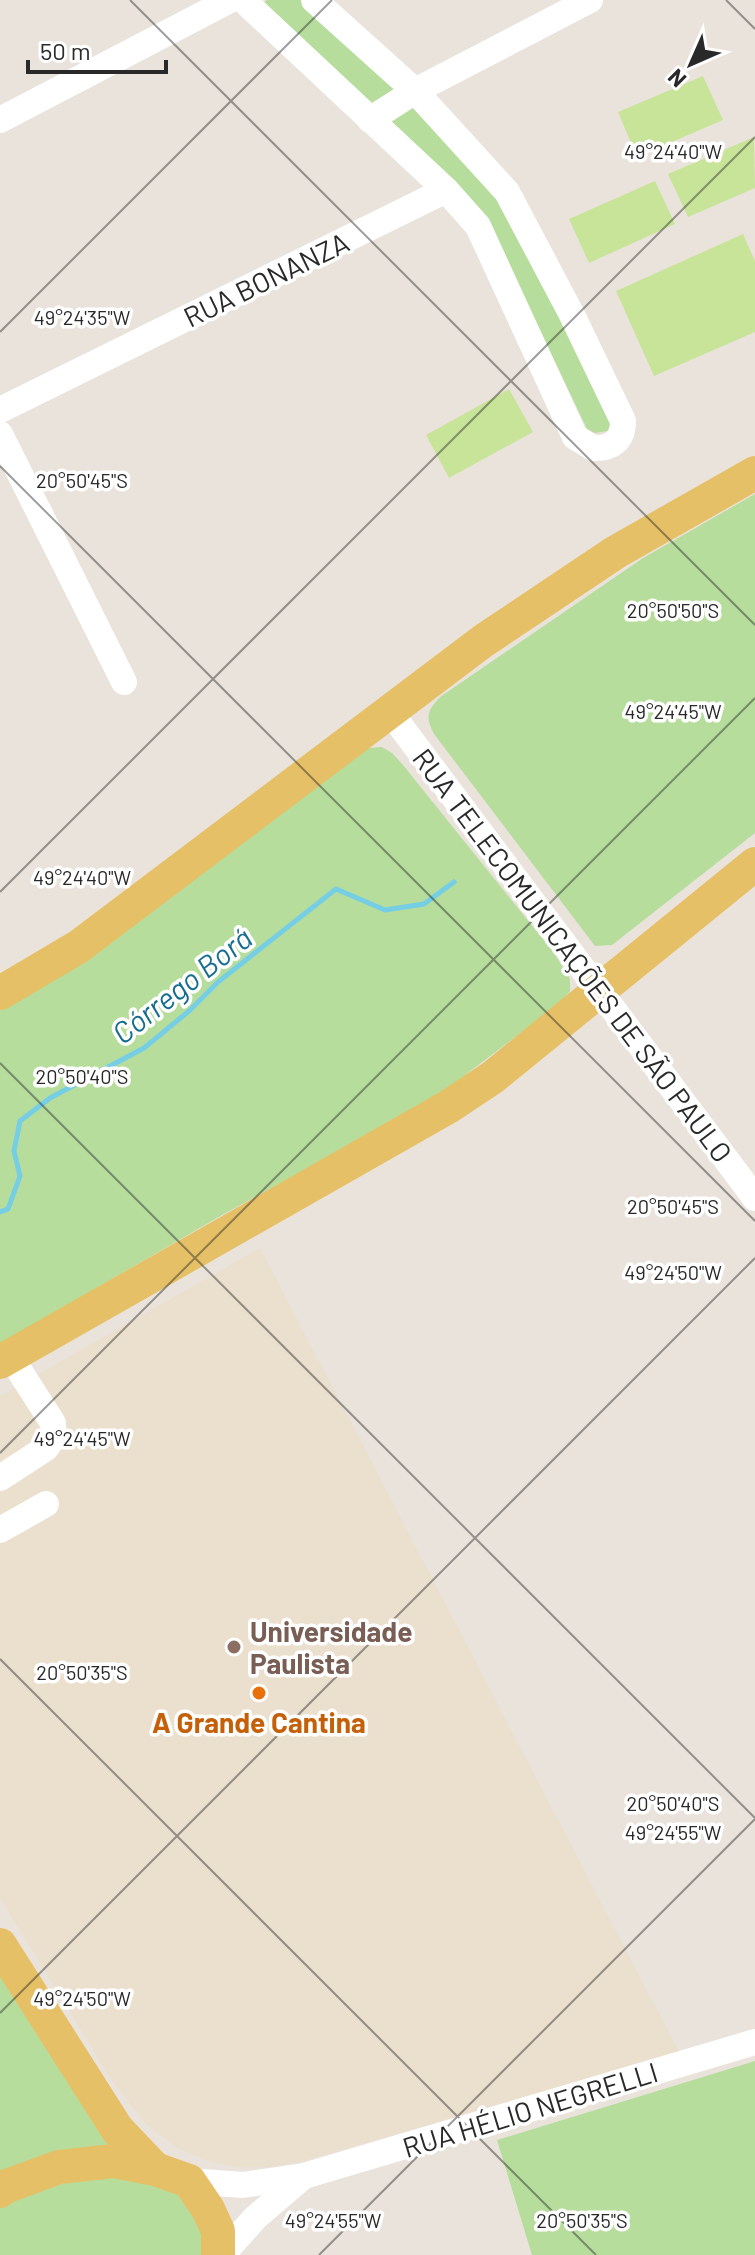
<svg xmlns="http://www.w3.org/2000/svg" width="755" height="2255" viewBox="0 0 755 2255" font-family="Barlow,sans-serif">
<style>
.education{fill:#ebdfcd}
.green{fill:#b6dd9c}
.pitch{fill:#c8e499}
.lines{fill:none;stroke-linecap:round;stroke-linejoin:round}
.stream{stroke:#76cee5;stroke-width:5}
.minor{stroke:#fff;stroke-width:26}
.major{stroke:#e6c066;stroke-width:34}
.ticks{fill:none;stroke:#292929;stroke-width:2;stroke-opacity:0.45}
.education-dot{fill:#8d6e63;stroke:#fff;stroke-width:3}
.food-dot{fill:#e8710a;stroke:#fff;stroke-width:3}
.labels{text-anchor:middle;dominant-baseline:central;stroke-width:7;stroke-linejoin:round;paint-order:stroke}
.street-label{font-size:28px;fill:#292929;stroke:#fff}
.education-label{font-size:28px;font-weight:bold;fill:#785e54;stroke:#fff;text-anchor:start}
.food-label{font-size:28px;font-weight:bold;fill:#c56008;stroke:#fff}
.water-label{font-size:30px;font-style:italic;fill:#176d8f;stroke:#fff}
.ticks-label{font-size:20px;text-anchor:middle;fill:#292929;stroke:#fff;stroke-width:7;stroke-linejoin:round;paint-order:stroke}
</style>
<rect width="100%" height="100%" fill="#eae3dc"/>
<path class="education" d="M260 1248 679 2052 300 2162 271 2167H238L208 2161 177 2148 145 2123 111 2079 0 1898V1396Z"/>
<g class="green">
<path d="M267 0H305L398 87 363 108 262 4Z"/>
<path d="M412 99 501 198 615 419 608 431 595 433 587 429 492 229 385 125Z"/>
<path d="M755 494V833L612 945 595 946 434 734C425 717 427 711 440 697L643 558Z"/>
<path d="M382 747 392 753 403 765 554 953 570 979V991L560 1003 432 1100 222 1215 0 1344V1007L368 748Z"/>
<path d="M0 1966 124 2153 0 2183Z"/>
<path d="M755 2061V2255H532L497 2140Z"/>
<path d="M107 2174 179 2190 197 2208 208 2255H0V2207L39 2189Z"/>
</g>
<g class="pitch">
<path d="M703 76 723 120 637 157 618 112Z"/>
<path d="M754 137 755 188 688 217 668 174Z"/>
<path d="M655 181 675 224 589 263 569 219Z"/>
<path d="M743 234 755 261V332L654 376 616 291Z"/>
<path d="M509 389 533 432 449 478 426 435Z"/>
</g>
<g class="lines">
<path class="stream" d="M0 1212 8 1209 20 1176 14 1151 20 1121 50 1098 144 1048 189 1011 218 982 336 889 385 910 424 904 454 882"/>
<g class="minor">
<path d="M243 0 446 190 478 226 575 437 593 448C612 449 623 440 623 421L572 315 507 192 415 91 314 0"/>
<path d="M0 120 230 0"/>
<path d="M370 120 415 91 590 0"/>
<path d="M0 410 446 190"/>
<path d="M0 434 124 682"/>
<path d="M390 712 755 1198"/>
<path d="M0 1478 46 1448 54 1437 53 1423 10 1356"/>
<path d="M0 1530 46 1504"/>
<path d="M189 2181 243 2185 304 2176 755 2042"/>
<path d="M222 2255 255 2218 304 2176"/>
</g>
<g class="major">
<path d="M0 993 78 947 483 641 616 552 755 473"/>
<path d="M0 1362 448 1107 493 1077 755 864"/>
<path d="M0 1945 117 2129 155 2169"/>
<path d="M0 2191 7 2186 59 2167 114 2161 155 2169 189 2181 208 2209 218 2231V2255"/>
</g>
</g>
<path class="ticks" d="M130 0 755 625M726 0 755 29M0 332 332 0M0 466 755 1221M0 892 755 137M0 1063 755 1818M0 1453 755 698M0 1659 596 2255M0 2013 755 1258M319 2255 755 1819"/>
<circle class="education-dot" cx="234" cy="1647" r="8"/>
<circle class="food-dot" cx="259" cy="1693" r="8"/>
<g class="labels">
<g class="street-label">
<text transform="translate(266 279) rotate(-26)">RUA BONANZA</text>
<text transform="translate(573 955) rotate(53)">RUA TELECOMUNICAÇÕES DE SÃO PAULO</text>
<text transform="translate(530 2109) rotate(-17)">RUA HÉLIO NEGRELLI</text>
</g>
<g class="education-label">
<text x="250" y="1631">Universidade<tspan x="250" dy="32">Paulista</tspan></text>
</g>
<g class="food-label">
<text x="259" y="1722">A Grande Cantina</text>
</g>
<g class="water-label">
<text transform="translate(181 985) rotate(-38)">Córrego Borá</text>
</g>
</g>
<g class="ticks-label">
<text x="673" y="159">49°24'40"W</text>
<text x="82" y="325">49°24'35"W</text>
<text x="82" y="488">20°50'45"S</text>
<text x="673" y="618">20°50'50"S</text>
<text x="673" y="719">49°24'45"W</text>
<text x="82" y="885">49°24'40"W</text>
<text x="82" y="1084">20°50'40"S</text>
<text x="673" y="1214">20°50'45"S</text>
<text x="673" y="1280">49°24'50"W</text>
<text x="82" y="1446">49°24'45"W</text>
<text x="82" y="1680">20°50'35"S</text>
<text x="673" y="1811">20°50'40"S</text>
<text x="673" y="1840">49°24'55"W</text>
<text x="82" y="2006">49°24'50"W</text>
<text x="333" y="2228">49°24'55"W</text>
<text x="582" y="2228">20°50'35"S</text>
</g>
<g transform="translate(691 64) rotate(225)" stroke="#ffffff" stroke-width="6" paint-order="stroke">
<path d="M0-6L14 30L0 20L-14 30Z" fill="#292929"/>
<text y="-12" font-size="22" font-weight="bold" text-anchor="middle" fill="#292929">N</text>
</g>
<path d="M28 60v12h138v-12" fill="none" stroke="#292929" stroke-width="4"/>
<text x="40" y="60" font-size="24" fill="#292929" stroke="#ffffff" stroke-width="6" paint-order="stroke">50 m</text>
</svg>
